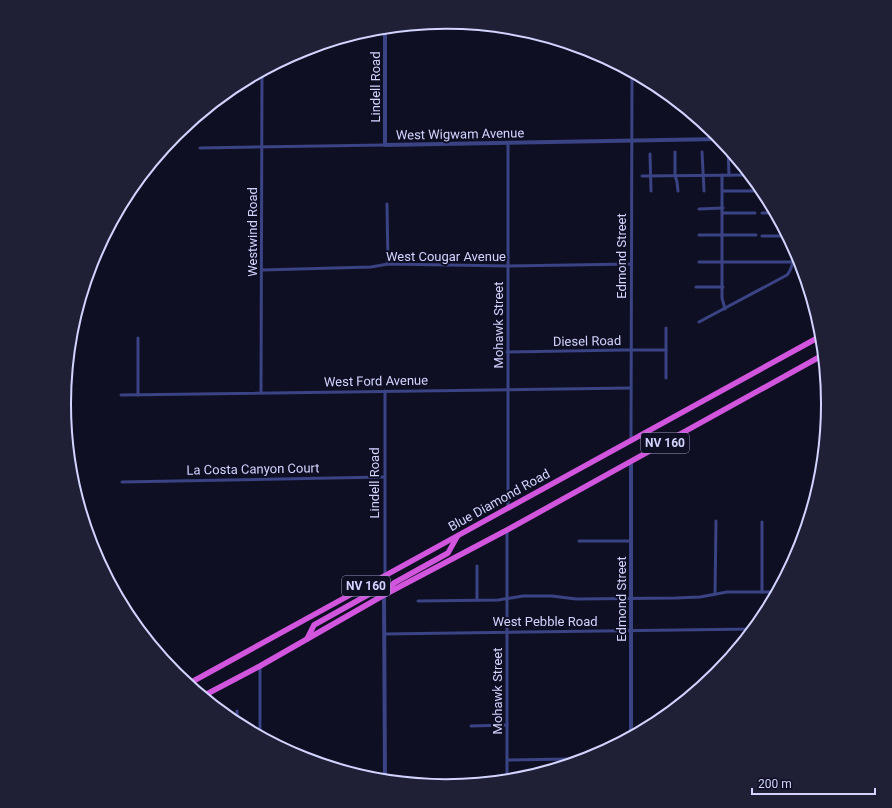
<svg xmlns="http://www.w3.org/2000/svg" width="892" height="808" viewBox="0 0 892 808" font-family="Roboto,sans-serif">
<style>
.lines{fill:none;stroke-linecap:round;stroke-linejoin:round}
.minor{stroke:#3a4383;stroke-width:3}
.tertiary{stroke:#3a4383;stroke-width:4}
.trunk{stroke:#d255de;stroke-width:5.5}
.labels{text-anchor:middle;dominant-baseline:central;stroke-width:4;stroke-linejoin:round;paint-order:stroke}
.shield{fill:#0f0f24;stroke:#9899bd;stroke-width:1}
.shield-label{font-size:12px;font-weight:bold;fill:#d2d4ff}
.street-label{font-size:13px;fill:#d2d4ff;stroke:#0f0f24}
.rim{fill:none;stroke:#d2d4ff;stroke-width:2}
</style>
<rect width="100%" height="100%" fill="#0f0f24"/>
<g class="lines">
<g class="minor">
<path d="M200 148 385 145"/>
<path d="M728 150 729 175"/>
<path d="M675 152V175L677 182 678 191"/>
<path d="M702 152 704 191"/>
<path d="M650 154 651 191"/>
<path d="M722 175V298L725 309"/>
<path d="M642 176 749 175"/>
<path d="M723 191H754"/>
<path d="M761 192H763"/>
<path d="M387 204 388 264"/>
<path d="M699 209 723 208"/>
<path d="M723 213H755"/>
<path d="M762 213H775"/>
<path d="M699 235H723"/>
<path d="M723 235H756"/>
<path d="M762 236H787"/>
<path d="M699 262H800"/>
<path d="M262 270 371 267 388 264 508 266 631 264"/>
<path d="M696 287H723"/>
<path d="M699 322 787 275C794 267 793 257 793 247"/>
<path d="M666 328V378"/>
<path d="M138 338V395"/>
<path d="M507 352 624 350H666"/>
<path d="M385 391V575"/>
<path d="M261 393 262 71"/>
<path d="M121 395 631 388"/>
<path d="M631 440 632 72"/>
<path d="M122 482 384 477"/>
<path d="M508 508V143"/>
<path d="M762 522V592"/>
<path d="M579 541H630"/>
<path d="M477 566V600"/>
<path d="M715 594 716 521"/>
<path d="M418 601 498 600 523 596H552L576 599 676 598 700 597 727 592H776"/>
<path d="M384 634 754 629"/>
<path d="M237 711V723"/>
<path d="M471 726 507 725"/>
<path d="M260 736V666"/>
<path d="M508 760 570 759"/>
<path d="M507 780V530"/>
</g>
<g class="tertiary">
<path d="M385 28V145L720 139"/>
<path d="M631 462V736"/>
<path d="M384 595 385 780"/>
</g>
<g class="trunk">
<path d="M387 592 394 583 448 553 457 537"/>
<path d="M307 639 314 625 373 592 384 577"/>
<path d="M188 684 821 336"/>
<path d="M203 696 260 666 384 595 507 530 823 355"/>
</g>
</g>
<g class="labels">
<g class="shield">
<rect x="641" y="433" width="48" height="20" rx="3"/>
<rect x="342" y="576" width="48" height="20" rx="3"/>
</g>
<g class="shield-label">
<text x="665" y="443">NV 160</text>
<text x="366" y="586">NV 160</text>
</g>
<g class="street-label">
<text transform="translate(375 87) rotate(-90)">Lindell Road</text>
<text transform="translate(460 134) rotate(-1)">West Wigwam Avenue</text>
<text transform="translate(252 232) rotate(-90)">Westwind Road</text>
<text x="446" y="256">West Cougar Avenue</text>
<text transform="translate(621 256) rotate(-90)">Edmond Street</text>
<text transform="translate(498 325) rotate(-90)">Mohawk Street</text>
<text transform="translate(587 341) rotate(-1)">Diesel Road</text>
<text transform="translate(376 381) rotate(-1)">West Ford Avenue</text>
<text transform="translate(253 469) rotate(-1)">La Costa Canyon Court</text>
<text transform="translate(374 483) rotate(-90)">Lindell Road</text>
<text transform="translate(499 500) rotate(-29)">Blue Diamond Road</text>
<text transform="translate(621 599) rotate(-90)">Edmond Street</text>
<text x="545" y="621">West Pebble Road</text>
<text transform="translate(497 691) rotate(-90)">Mohawk Street</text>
</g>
</g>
<path d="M0 0H892V808H0ZM71 404a375 375 0 1 1 750 0a375 375 0 1 1-750 0Z" fill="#1f1f36" fill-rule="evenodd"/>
<path class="rim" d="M71 404a375 375 0 1 1 750 0a375 375 0 1 1-750 0Z"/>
<path d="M752 788v6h123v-6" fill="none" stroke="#d2d4ff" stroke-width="2"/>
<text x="758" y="788" font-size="12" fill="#d2d4ff" stroke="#0f0f24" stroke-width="3" paint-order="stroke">200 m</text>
</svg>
